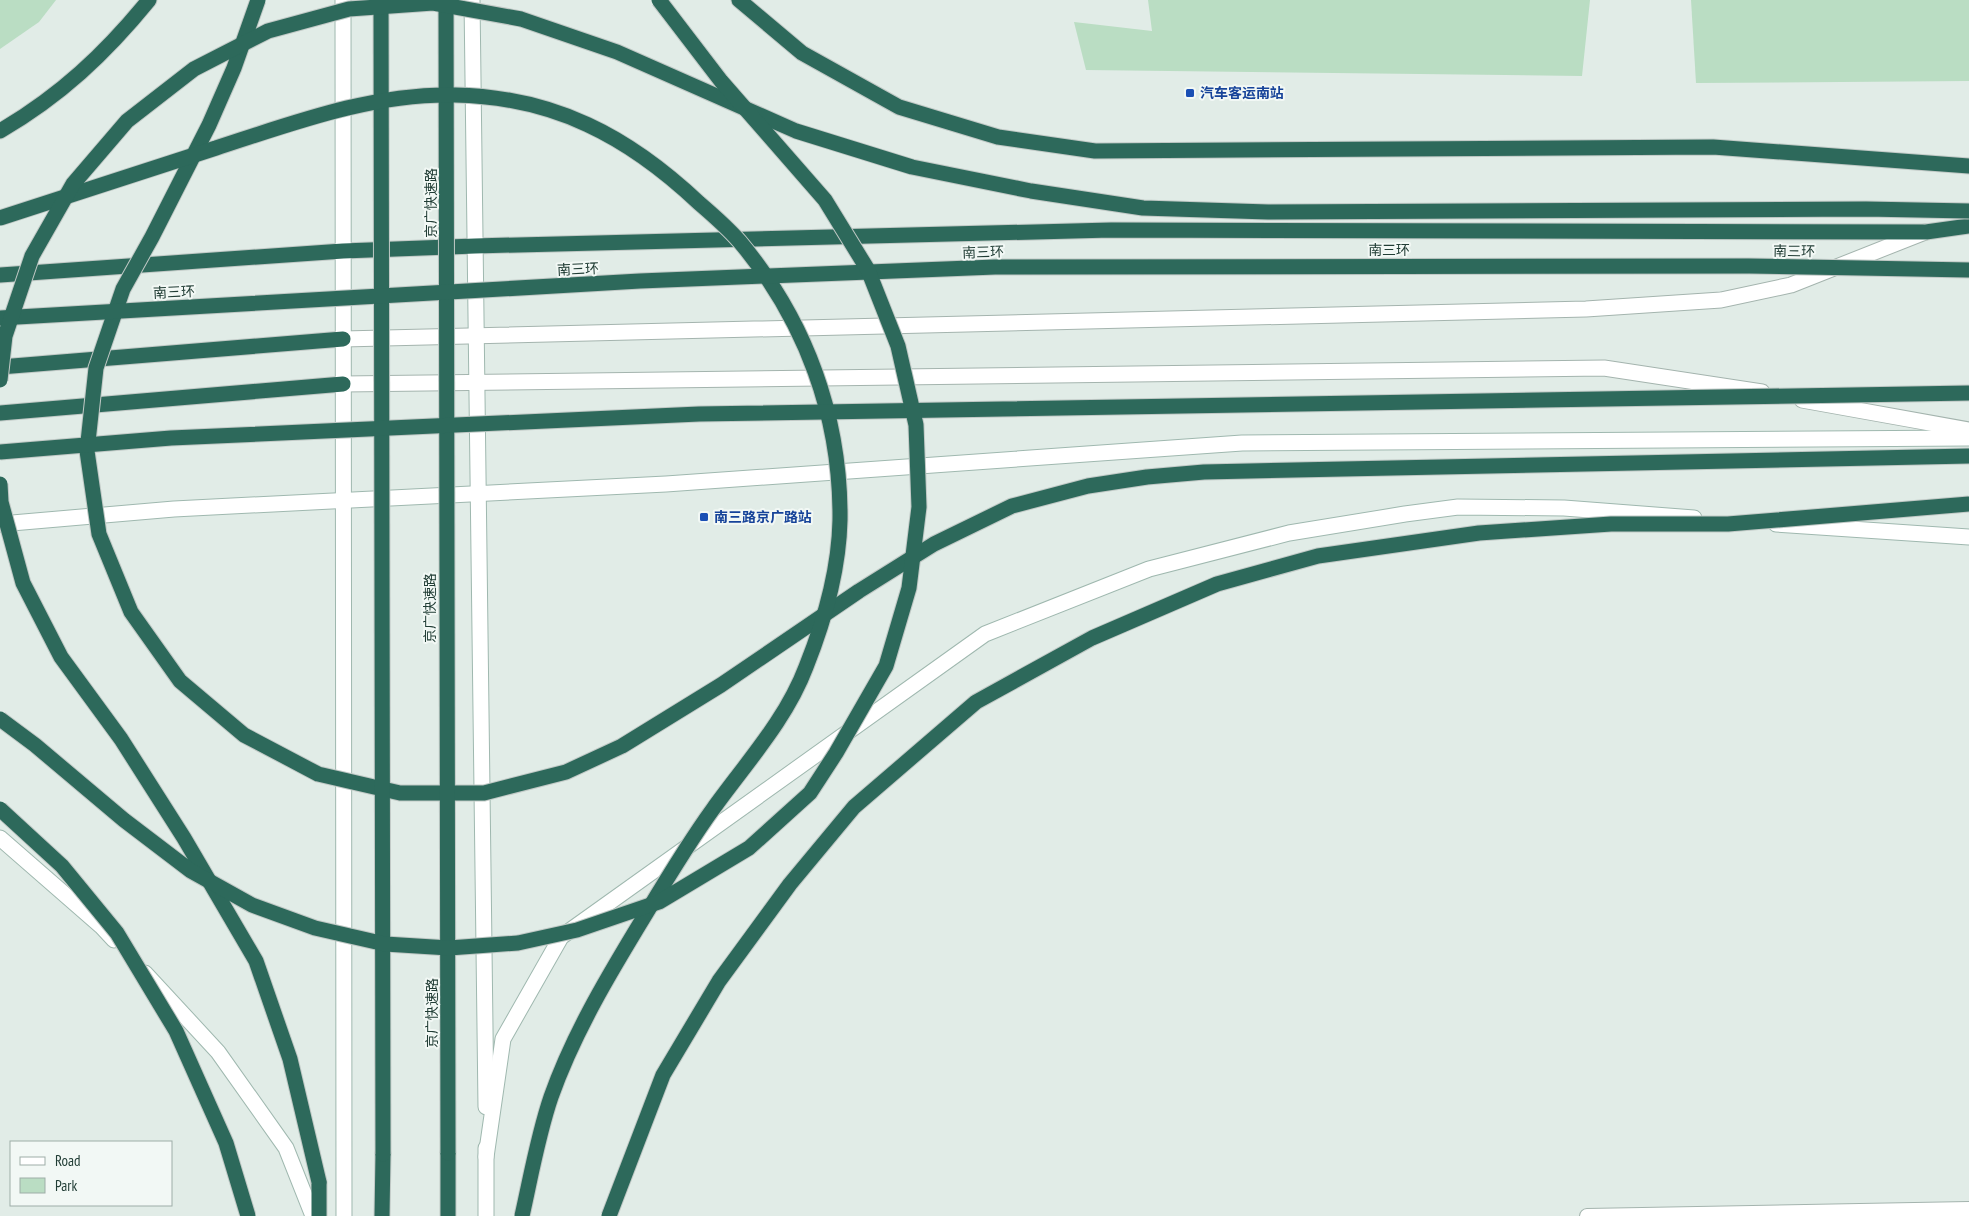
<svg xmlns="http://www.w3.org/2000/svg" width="1969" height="1216" viewBox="0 0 1969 1216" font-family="'PT Sans Narrow','Noto Sans SC',sans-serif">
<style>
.green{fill:#baddc3}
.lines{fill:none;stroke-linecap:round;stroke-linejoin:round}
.lane-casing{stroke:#a4b4ae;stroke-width:16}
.street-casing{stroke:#a4b4ae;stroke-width:17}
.secondary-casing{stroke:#9fb8af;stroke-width:17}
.highway-casing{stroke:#c1c9c6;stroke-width:17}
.lane{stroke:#fff;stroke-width:14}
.street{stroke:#fff;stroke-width:15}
.secondary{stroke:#fff;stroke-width:15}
.highway{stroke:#2d695b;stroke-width:15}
.highway-bridge-casing{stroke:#c1c9c6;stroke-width:17;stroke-linecap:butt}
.highway-bridge{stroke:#2d695b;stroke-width:15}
.transit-dot{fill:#1a4fb4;stroke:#f2f8f5;stroke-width:2}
.labels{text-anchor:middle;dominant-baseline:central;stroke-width:4;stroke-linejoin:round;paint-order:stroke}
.transit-label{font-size:14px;font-weight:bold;fill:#164399;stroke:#f2f8f5;text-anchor:start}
.street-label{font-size:14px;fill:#213d35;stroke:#f2f8f5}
</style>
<rect width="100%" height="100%" fill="#e1ece7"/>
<g class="green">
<path d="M0 0H56L39 22 0 49Z"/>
<path d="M1148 0H1590L1582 76 1086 70 1074 22 1152 31Z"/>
<path d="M1691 0H1969V81L1696 83Z"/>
</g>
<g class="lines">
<g class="lane-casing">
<path id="lane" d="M1587 1216 1969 1209"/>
</g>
<g class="street-casing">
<g id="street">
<path d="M343 339 1586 309 1721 300 1791 285 1925 232"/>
<path d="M343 384 1604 368 1762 392"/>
<path d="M1802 400 1969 430"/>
</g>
</g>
<g class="secondary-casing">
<g id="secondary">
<path d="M343 0 344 1216"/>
<path d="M472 0 486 1107"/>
<path d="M0 524 174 509 666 484 1242 443 1969 438"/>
<path d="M1776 524 1969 537"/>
<path d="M0 838 101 926 114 940"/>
<path d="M145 973 218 1052 286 1148 313 1216"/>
<path d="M486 1157 503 1039 561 937 985 634 1149 569 1289 533 1405 514 1458 507 1564 508 1694 518"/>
<path d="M486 1216V1148"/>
</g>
</g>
<g class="highway-casing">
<g id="highway">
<path d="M739 0 802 53 899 107 998 137 1095 151 1713 147 1969 166"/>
<path d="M0 131C60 96 105 54 149 0"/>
<path d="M0 275 343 251 475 246 1111 230 1926 232 1969 226"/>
<path d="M0 367 343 339"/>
<path d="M0 413 343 384"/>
<path d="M319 1182V1216"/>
<path d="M382 1216 383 1154"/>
<path d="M448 1216V1153"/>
</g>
</g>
<use href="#lane" class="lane"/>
<use href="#street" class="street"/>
<use href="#secondary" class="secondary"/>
<use href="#highway" class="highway"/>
<g class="highway-bridge-casing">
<g id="highway-bridge">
<path d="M258 0 234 68 209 125 152 237 123 289 96 368 87 451 99 534 131 612 180 681 244 735 318 774 400 793H484L566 772 622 746 721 685 859 591 934 544 1012 506 1088 486 1147 477 1204 472 1969 456"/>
<path d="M381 0 383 1154"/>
<path d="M446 0 448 1153"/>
<path d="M0 218C72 194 144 171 216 148 293 123 373 93 455 95 554 97 628 136 699 203 713 215 728 228 740 242 806 321 841 417 840 520 839 569 824 622 806 667 786 720 746 763 713 809 689 842 668 877 647 912 611 971 574 1032 551 1097 538 1135 531 1176 522 1216"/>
<path d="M0 318 640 281 995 267 1749 266 1969 270"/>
<path d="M0 380 5 336 32 256 73 184 127 121 194 69 268 31 349 9 433 3 521 19 617 52 796 131 912 167 1031 191 1143 208 1268 212 1866 209 1969 211"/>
<path d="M0 452 171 438 699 414 1969 393"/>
<path d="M0 484 1 502 23 583 61 657 121 739 184 838 256 961 290 1059 319 1182"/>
<path d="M0 719 35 745 124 820 191 871 252 905 315 928 385 944 449 948 518 943 577 930 659 902 749 848 810 793 836 753 886 666 909 588 919 507 916 425 898 346 868 270 825 200 721 81 659 0"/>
<path d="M0 809 62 866 117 933 176 1031 226 1143 248 1216"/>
<path d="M609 1216 663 1075 719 981 790 884 854 807 976 702 1092 638 1217 584 1318 556 1479 533 1611 524H1728L1969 504"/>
</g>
</g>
<use href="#highway-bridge" class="highway-bridge"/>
</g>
<g class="transit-dot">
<rect x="1185" y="88" width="10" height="10" rx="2.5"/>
<rect x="699" y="512" width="10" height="10" rx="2.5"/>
</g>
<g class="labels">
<g class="transit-label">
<text x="1200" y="93">汽车客运南站</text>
<text x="714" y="517">南三路京广路站</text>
</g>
<g class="street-label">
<text transform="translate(431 203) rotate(-90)">京广快速路</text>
<text x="1389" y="250">南三环</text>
<text transform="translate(1794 251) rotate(1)">南三环</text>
<text transform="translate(983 252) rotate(-2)">南三环</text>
<text transform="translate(578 269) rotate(-3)">南三环</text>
<text transform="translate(174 292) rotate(-3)">南三环</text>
<text transform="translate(430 608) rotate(-90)">京广快速路</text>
<text transform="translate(432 1013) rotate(-90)">京广快速路</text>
</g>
</g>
<rect x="10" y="1141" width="162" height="65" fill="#f2f8f5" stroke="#9eada8"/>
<rect x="20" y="1157" width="25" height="8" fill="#ffffff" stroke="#9eada8"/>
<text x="55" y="1166" font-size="15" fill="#213d35">Road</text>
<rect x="20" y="1178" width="25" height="15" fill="#baddc3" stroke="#9eada8"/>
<text x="55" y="1191" font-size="15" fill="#213d35">Park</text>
</svg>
